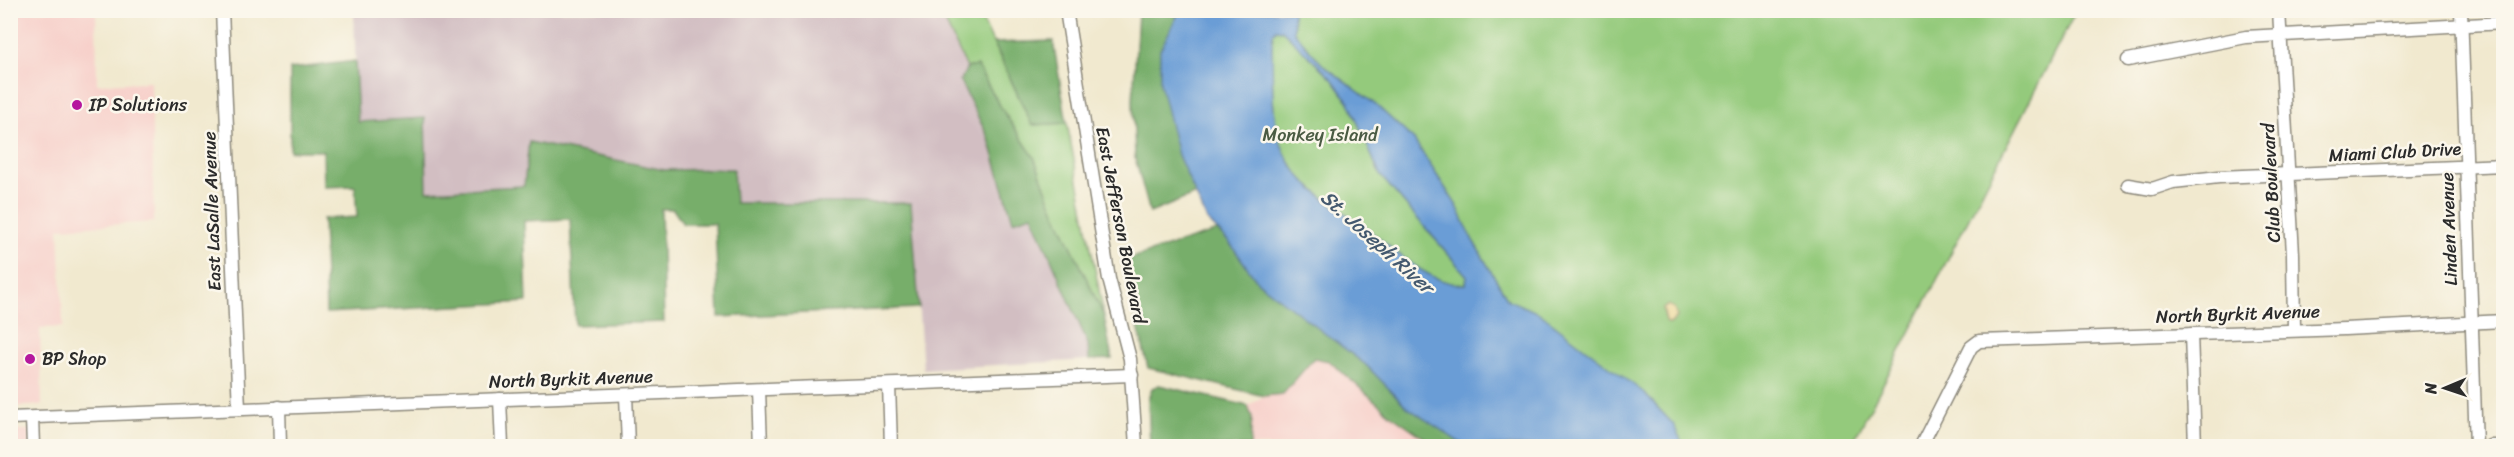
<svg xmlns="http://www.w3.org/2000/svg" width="2514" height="457" viewBox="0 0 2514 457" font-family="Sriracha,sans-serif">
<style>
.built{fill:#f7d0ca}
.industrial{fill:#d2bec2}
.green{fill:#94ca7b;stroke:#607a53;stroke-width:1.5}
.forest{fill:#77ae6b;stroke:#516c4b;stroke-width:1.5}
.sand{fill:#eeda9e;stroke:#8c8264;stroke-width:1.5}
.water{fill:#6a9dd6;stroke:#4a6480;stroke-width:1.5;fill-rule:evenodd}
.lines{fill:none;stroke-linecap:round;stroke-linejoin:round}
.minor-casing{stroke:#8e8a7d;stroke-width:15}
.minor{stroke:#fff;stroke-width:12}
.poi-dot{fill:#b5179e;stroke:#fbf7ec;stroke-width:2}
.labels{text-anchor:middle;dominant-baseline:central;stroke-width:5;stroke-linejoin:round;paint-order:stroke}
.poi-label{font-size:18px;fill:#2b2b2b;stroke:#fbf7ec;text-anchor:start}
.park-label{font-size:18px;fill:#4a5b43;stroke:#fbf7ec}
.street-label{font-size:18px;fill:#2b2b2b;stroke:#fbf7ec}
.water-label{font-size:20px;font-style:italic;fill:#44596f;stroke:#fbf7ec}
</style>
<rect width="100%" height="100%" fill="#fbf7ec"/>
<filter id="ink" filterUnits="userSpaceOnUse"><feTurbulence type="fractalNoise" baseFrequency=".0167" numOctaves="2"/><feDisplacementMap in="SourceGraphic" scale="12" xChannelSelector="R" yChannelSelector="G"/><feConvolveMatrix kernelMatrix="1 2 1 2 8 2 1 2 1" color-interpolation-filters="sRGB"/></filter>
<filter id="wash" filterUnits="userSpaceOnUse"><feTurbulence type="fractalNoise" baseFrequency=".008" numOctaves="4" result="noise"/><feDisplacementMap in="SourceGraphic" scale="24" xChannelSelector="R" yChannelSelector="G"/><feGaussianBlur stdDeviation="1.35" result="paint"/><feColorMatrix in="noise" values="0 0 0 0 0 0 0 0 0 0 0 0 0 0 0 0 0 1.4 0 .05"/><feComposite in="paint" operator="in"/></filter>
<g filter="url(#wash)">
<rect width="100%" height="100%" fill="#f1e9cf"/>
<g class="built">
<path d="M1052 10V13L981 15 978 11Z"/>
<path d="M10 11H96L97 84 151 82 154 222 59 228 63 327 40 328 42 405 11 407Z"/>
<path d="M1315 358 1329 361 1390 414 1436 446H1250L1252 417 1248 406 1264 396 1283 394Z"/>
<path d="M29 430V446H11L10 431Z"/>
</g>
<path class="industrial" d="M354 11H940L967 68 960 81 989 139 1013 221 1032 215 1088 345 1089 360 923 369 911 203H734L733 169 664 170 529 143 525 186 427 191 357 122Z"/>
<g class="green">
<path d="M1293 10 2076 11 1851 446H1684L1673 424 1643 392 1508 300 1472 239 1457 206 1414 140 1376 105 1322 64 1294 32Z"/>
<path d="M940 11H978L1032 125 1067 123 1104 316 1051 203 1034 157 1003 111 977 66 967 68Z"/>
<path d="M1276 29 1282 30 1333 80 1349 102 1380 175 1467 276 1466 284C1434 288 1394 250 1371 232 1340 208 1300 189 1284 151 1270 120 1273 80 1272 47L1273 33Z"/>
</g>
<g class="forest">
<path d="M1138 11H1180L1175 19 1178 155 1196 194 1150 213 1135 158 1133 101Z"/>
<path d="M1053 41 1067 123 1032 125 994 43Z"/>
<path d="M355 61 358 122 425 118 427 191 524 186 529 142 664 170 733 169 735 203H911L919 308 719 317 715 224H683L673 209H661L664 322 575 325 570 219 524 221 527 302 326 313 323 219 357 217 355 186 324 187 323 151H290V69Z"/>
<path d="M977 66 1003 111 1034 157 1051 203 1104 316 1112 359 1089 360 1088 344 1032 215 1013 221 989 139 960 81 967 68Z"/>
<path d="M1217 231 1229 242 1258 282 1366 365 1407 407 1465 446H1436L1390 414 1329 361 1314 358 1283 394 1264 396 1148 368 1122 261Z"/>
<path d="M1159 385 1248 406 1252 417 1250 446H1150L1148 399 1152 388Z"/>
</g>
<path class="sand" d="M1668 305 1674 308 1677 317 1670 324 1666 322 1663 309Z"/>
<path class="water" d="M1180 11H1293L1294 32 1322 64 1376 105 1414 140 1457 206 1472 239 1508 300 1539 313 1643 392 1673 424 1684 446H1465L1407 407 1366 365 1258 282 1229 242 1207 220 1178 155 1160 83V50ZM1276 29 1282 30 1333 80 1349 102 1380 175 1467 276 1466 284C1434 288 1394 250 1371 232 1340 208 1300 189 1284 151 1270 120 1273 80 1272 47L1273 34Z"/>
</g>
<g filter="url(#ink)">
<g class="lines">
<g class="minor-casing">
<g id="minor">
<path d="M222 10 239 409"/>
<path d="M1066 10 1109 279 1130 359 1136 446"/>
<path d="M2279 10 2293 254 2294 330"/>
<path d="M2461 10 2476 446"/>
<path d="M2128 60 2246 37 2504 23"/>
<path d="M2128 185 2152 189 2173 182 2219 177 2504 165"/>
<path d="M2191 334 2195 446"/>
<path d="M889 385 891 446"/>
<path d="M759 390 761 446"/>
<path d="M626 395 628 446"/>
<path d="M500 399 502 446"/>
<path d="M279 407 280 446"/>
<path d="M10 418 1132 375"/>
<path d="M32 418 33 446"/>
<path d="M1921 446 1971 347 1979 341 2345 329 2504 321"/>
<path d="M2490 446H2504"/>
</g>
</g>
<use href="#minor" class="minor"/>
</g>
</g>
<g class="poi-dot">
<circle cx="77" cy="105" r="6"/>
<circle cx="30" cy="359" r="6"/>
</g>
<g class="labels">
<g class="poi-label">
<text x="89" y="105">IP Solutions</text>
<text x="42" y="359">BP Shop</text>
</g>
<g class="park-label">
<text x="1320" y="135">Monkey Island</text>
</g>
<g class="street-label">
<text transform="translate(2395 152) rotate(-3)">Miami Club Drive</text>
<text transform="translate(2271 183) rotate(-93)">Club Boulevard</text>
<text transform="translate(212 211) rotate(-92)">East LaSalle Avenue</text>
<text transform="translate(1121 225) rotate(79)">East Jefferson Boulevard</text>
<text transform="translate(2449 229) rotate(-92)">Linden Avenue</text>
<text transform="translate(2238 314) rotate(-2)">North Byrkit Avenue</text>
<text transform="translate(571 379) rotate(-2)">North Byrkit Avenue</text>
</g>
<g class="water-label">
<text transform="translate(1377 242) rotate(42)">St. Joseph River</text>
</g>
</g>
<rect width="2514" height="457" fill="none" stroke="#fbf7ec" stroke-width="36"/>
<g transform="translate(2445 388) rotate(268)" stroke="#fbf7ec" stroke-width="4.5" paint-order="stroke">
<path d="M0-4.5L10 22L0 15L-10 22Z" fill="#2b2b2b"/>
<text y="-9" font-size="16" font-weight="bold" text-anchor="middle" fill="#2b2b2b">N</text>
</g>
</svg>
